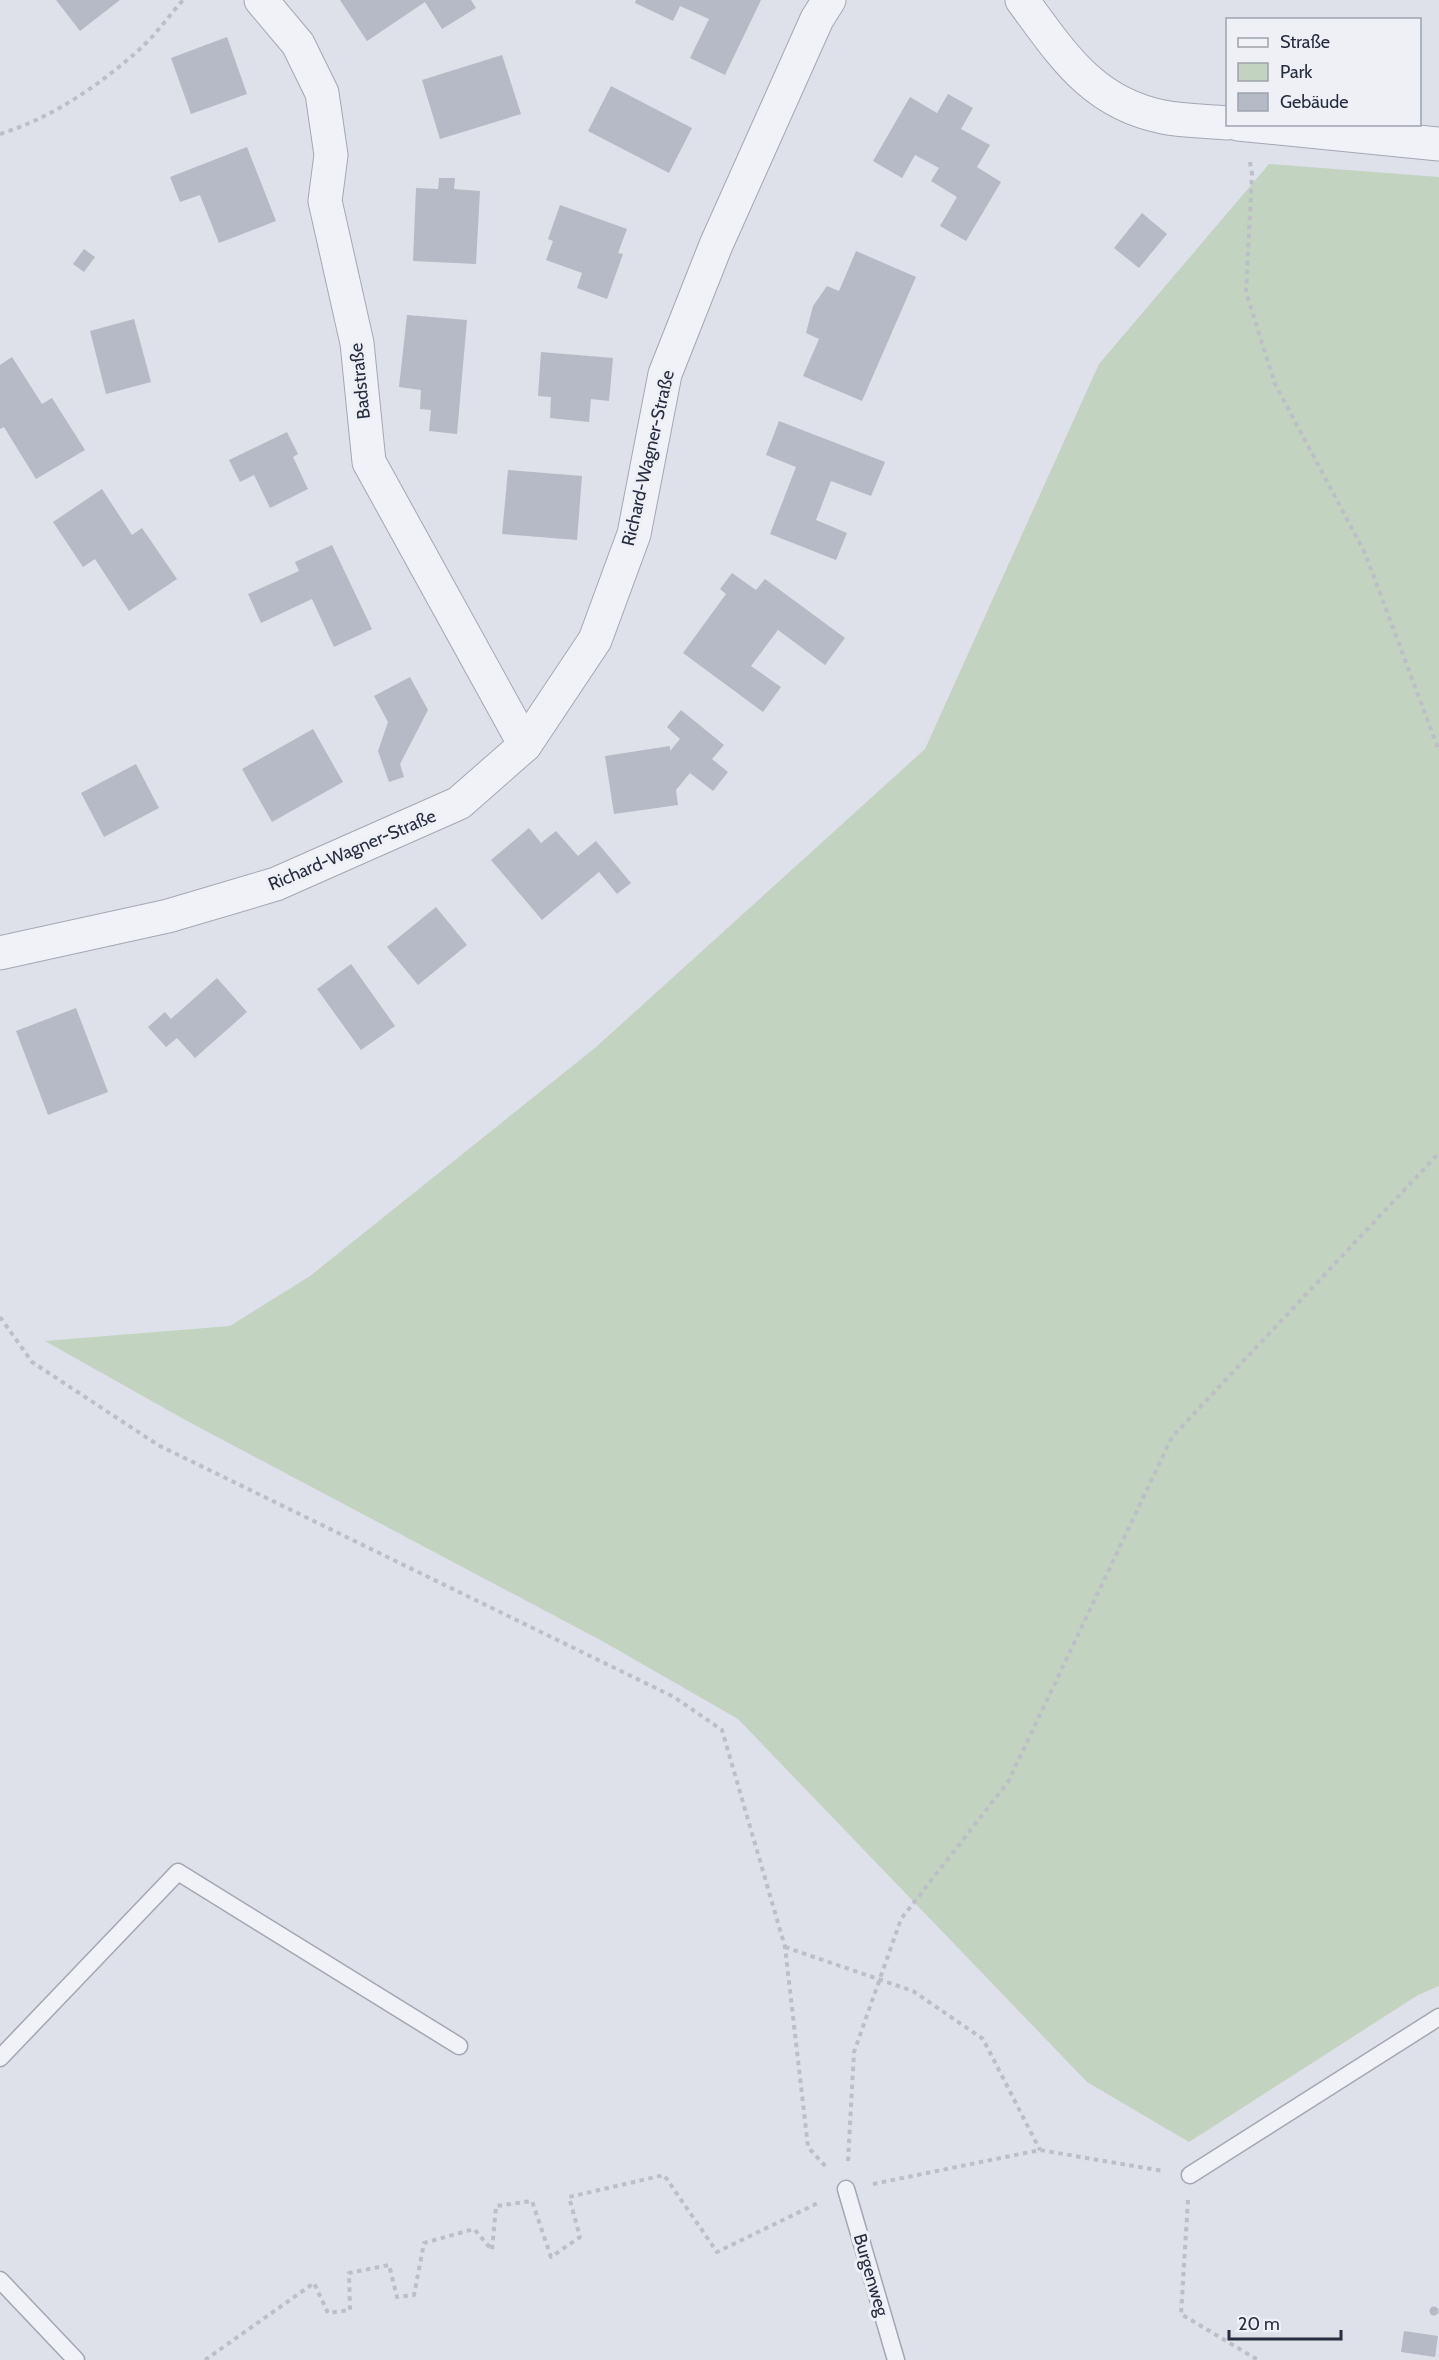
<svg xmlns="http://www.w3.org/2000/svg" width="1439" height="2360" viewBox="0 0 1439 2360" font-family="Cabin,sans-serif">
<style>
.green{fill:#c2d3bf}
.building{fill:#b5bac6}
.lines{fill:none;stroke-linecap:round;stroke-linejoin:round}
.lane-casing{stroke:#a3a7b3;stroke-width:19}
.street-casing{stroke:#a3a7b3;stroke-width:35}
.path{stroke:#bcbfc7;stroke-width:4;stroke-dasharray:4.5 4.5;stroke-linecap:butt}
.lane{stroke:#f1f2f7;stroke-width:16}
.street{stroke:#f1f2f7;stroke-width:33}
.labels{text-anchor:middle;dominant-baseline:central;stroke-width:6;stroke-linejoin:round;paint-order:stroke}
.street-label{font-size:18px;fill:#262d40;stroke:#eef0f6}
</style>
<rect width="100%" height="100%" fill="#dee1e9"/>
<path class="green" d="M1269 164 1439 177V1986L1418 1995 1189 2142 1087 2082 738 1719 604 1642 189 1422 45 1341 230 1326 310 1276 595 1048 925 749 1099 364Z"/>
<g class="building">
<path d="M56 0H120L80 31Z"/>
<path d="M340 0H471L476 8 442 29 425 2 367 41Z"/>
<path d="M636 0H761L725 75 690 58 709 19 680 6 673 21 635 3Z"/>
<path d="M227 37 247 94 191 114 171 58Z"/>
<path d="M502 55 521 114 440 139 422 80Z"/>
<path d="M611 86 692 128 669 173 588 131Z"/>
<path d="M948 94 973 108 961 129 990 145 977 167 1001 182 966 241 940 226 957 197 931 181 939 168 915 155 902 178 873 161 910 97 937 113Z"/>
<path d="M247 147 276 221 219 243 200 195 180 202 170 177Z"/>
<path d="M439 178H455L454 189 480 191 476 264 413 261 416 188 438 189Z"/>
<path d="M560 205 627 229 618 253 623 254 607 299 577 288 582 273 546 260 553 241 548 239Z"/>
<path d="M1142 213 1167 234 1139 268 1114 248Z"/>
<path d="M84 249 95 257 84 272 73 264Z"/>
<path d="M856 251 916 277 862 401 803 376 819 339 806 333 813 306 827 286 839 291Z"/>
<path d="M407 315 467 320 457 434 429 431 431 410 420 409 421 390 399 387Z"/>
<path d="M134 319 151 382 106 394 90 331Z"/>
<path d="M541 352 613 358 609 401 591 399 589 422 550 418 551 397 538 396Z"/>
<path d="M12 357 42 404 52 398 85 450 36 479 4 427 0 429V365Z"/>
<path d="M779 421 885 462 871 496 831 481 816 520 847 533 836 560 770 534 796 467 766 455Z"/>
<path d="M287 432 298 454 293 457 308 489 270 508 254 475 240 482 229 460Z"/>
<path d="M508 470 582 476 577 540 502 534Z"/>
<path d="M102 489 132 535 142 528 177 579 129 611 95 559 83 567 53 522Z"/>
<path d="M332 545 372 629 334 647 312 599 261 623 248 594 299 571 295 562Z"/>
<path d="M732 573 756 590 765 579 845 638 825 665 778 630 751 666 781 687 763 712 683 653 726 594 720 589Z"/>
<path d="M410 677 428 710 400 764 404 777 389 782 378 751 388 722 374 696Z"/>
<path d="M681 710 724 745 712 759 728 772 713 791 690 773 676 790 678 805 614 814 605 756 670 746V751L680 739 667 727Z"/>
<path d="M313 729 343 782 272 822 242 769Z"/>
<path d="M136 764 159 808 104 837 81 793Z"/>
<path d="M529 828 541 843 556 831 578 856 596 841 631 883 617 894 599 872 542 920 491 860Z"/>
<path d="M436 907 467 945 418 985 387 947Z"/>
<path d="M351 964 395 1026 361 1050 317 989Z"/>
<path d="M217 978 247 1012 195 1058 177 1038 166 1047 148 1027 165 1012 171 1019Z"/>
<path d="M76 1008 108 1092 48 1115 16 1031Z"/>
<circle cx="1434" cy="2311" r="4.5"/>
<path d="M1404 2331 1438 2336 1435 2357 1401 2352Z"/>
</g>
<g class="lines">
<g class="lane-casing">
<g id="lane">
<path d="M0 2058 178 1872 459 2046"/>
<path d="M1190 2175 1439 2017"/>
<path d="M846 2189 896 2360"/>
<path d="M0 2280 76 2360"/>
</g>
</g>
<g class="street-casing">
<g id="street">
<path d="M261 0 298 44 322 93 331 155 325 201 357 343 369 462 525 745"/>
<path d="M1022 0C1062 54 1092 103 1163 117 1184 121 1206 121 1228 123"/>
<path d="M1238 124 1439 144"/>
<path d="M0 953 168 916 276 884 459 803 525 745 595 640 634 534 665 374 716 245 817 19 829 0"/>
</g>
</g>
<g class="path">
<path d="M0 134C52 118 100 85 141 48 156 34 169 16 183 0"/>
<path d="M1250 162 1252 174 1246 292 1275 384 1365 553 1439 751"/>
<path d="M0 1317 32 1362 158 1445 674 1697 722 1730 785 1947 808 2147 827 2168"/>
<path d="M785 1947 913 1991 983 2039 1040 2150"/>
<path d="M848 2161 854 2052 901 1919 1008 1782 1172 1437 1439 1153"/>
<path d="M873 2184 1040 2150 1163 2171"/>
<path d="M1188 2200 1181 2314 1258 2360"/>
<path d="M205 2360 314 2283 328 2313 350 2310 349 2273 389 2265 397 2297 414 2295 424 2243 474 2229 492 2250 496 2206 532 2201 551 2257 580 2237 569 2197 664 2175 717 2252 820 2202"/>
</g>
<use href="#lane" class="lane"/>
<use href="#street" class="street"/>
</g>
<g class="labels">
<g class="street-label">
<text transform="translate(360 381) rotate(-96)">Badstraße</text>
<text transform="translate(648 458) rotate(-77)">Richard-Wagner-Straße</text>
<text transform="translate(352 850) rotate(-23)">Richard-Wagner-Straße</text>
<text transform="translate(871 2275) rotate(74)">Burgenweg</text>
</g>
</g>
<rect x="1226" y="18" width="195" height="108" fill="#eef0f6" stroke="#9ea2ad" stroke-width="1.5"/>
<rect x="1238" y="38" width="30" height="9" fill="#f1f2f7" stroke="#9ea2ad" stroke-width="1.5"/>
<text x="1280" y="48" font-size="18" fill="#262d40">Straße</text>
<rect x="1238" y="63" width="30" height="18" fill="#c2d3bf" stroke="#9ea2ad" stroke-width="1.5"/>
<text x="1280" y="78" font-size="18" fill="#262d40">Park</text>
<rect x="1238" y="93" width="30" height="18" fill="#b5bac6" stroke="#9ea2ad" stroke-width="1.5"/>
<text x="1280" y="108" font-size="18" fill="#262d40">Gebäude</text>
<path d="M1229 2330v9h112v-9" fill="none" stroke="#262d40" stroke-width="3"/>
<text x="1238" y="2330" font-size="18" fill="#262d40" stroke="#eef0f6" stroke-width="4.5" paint-order="stroke">20 m</text>
</svg>
